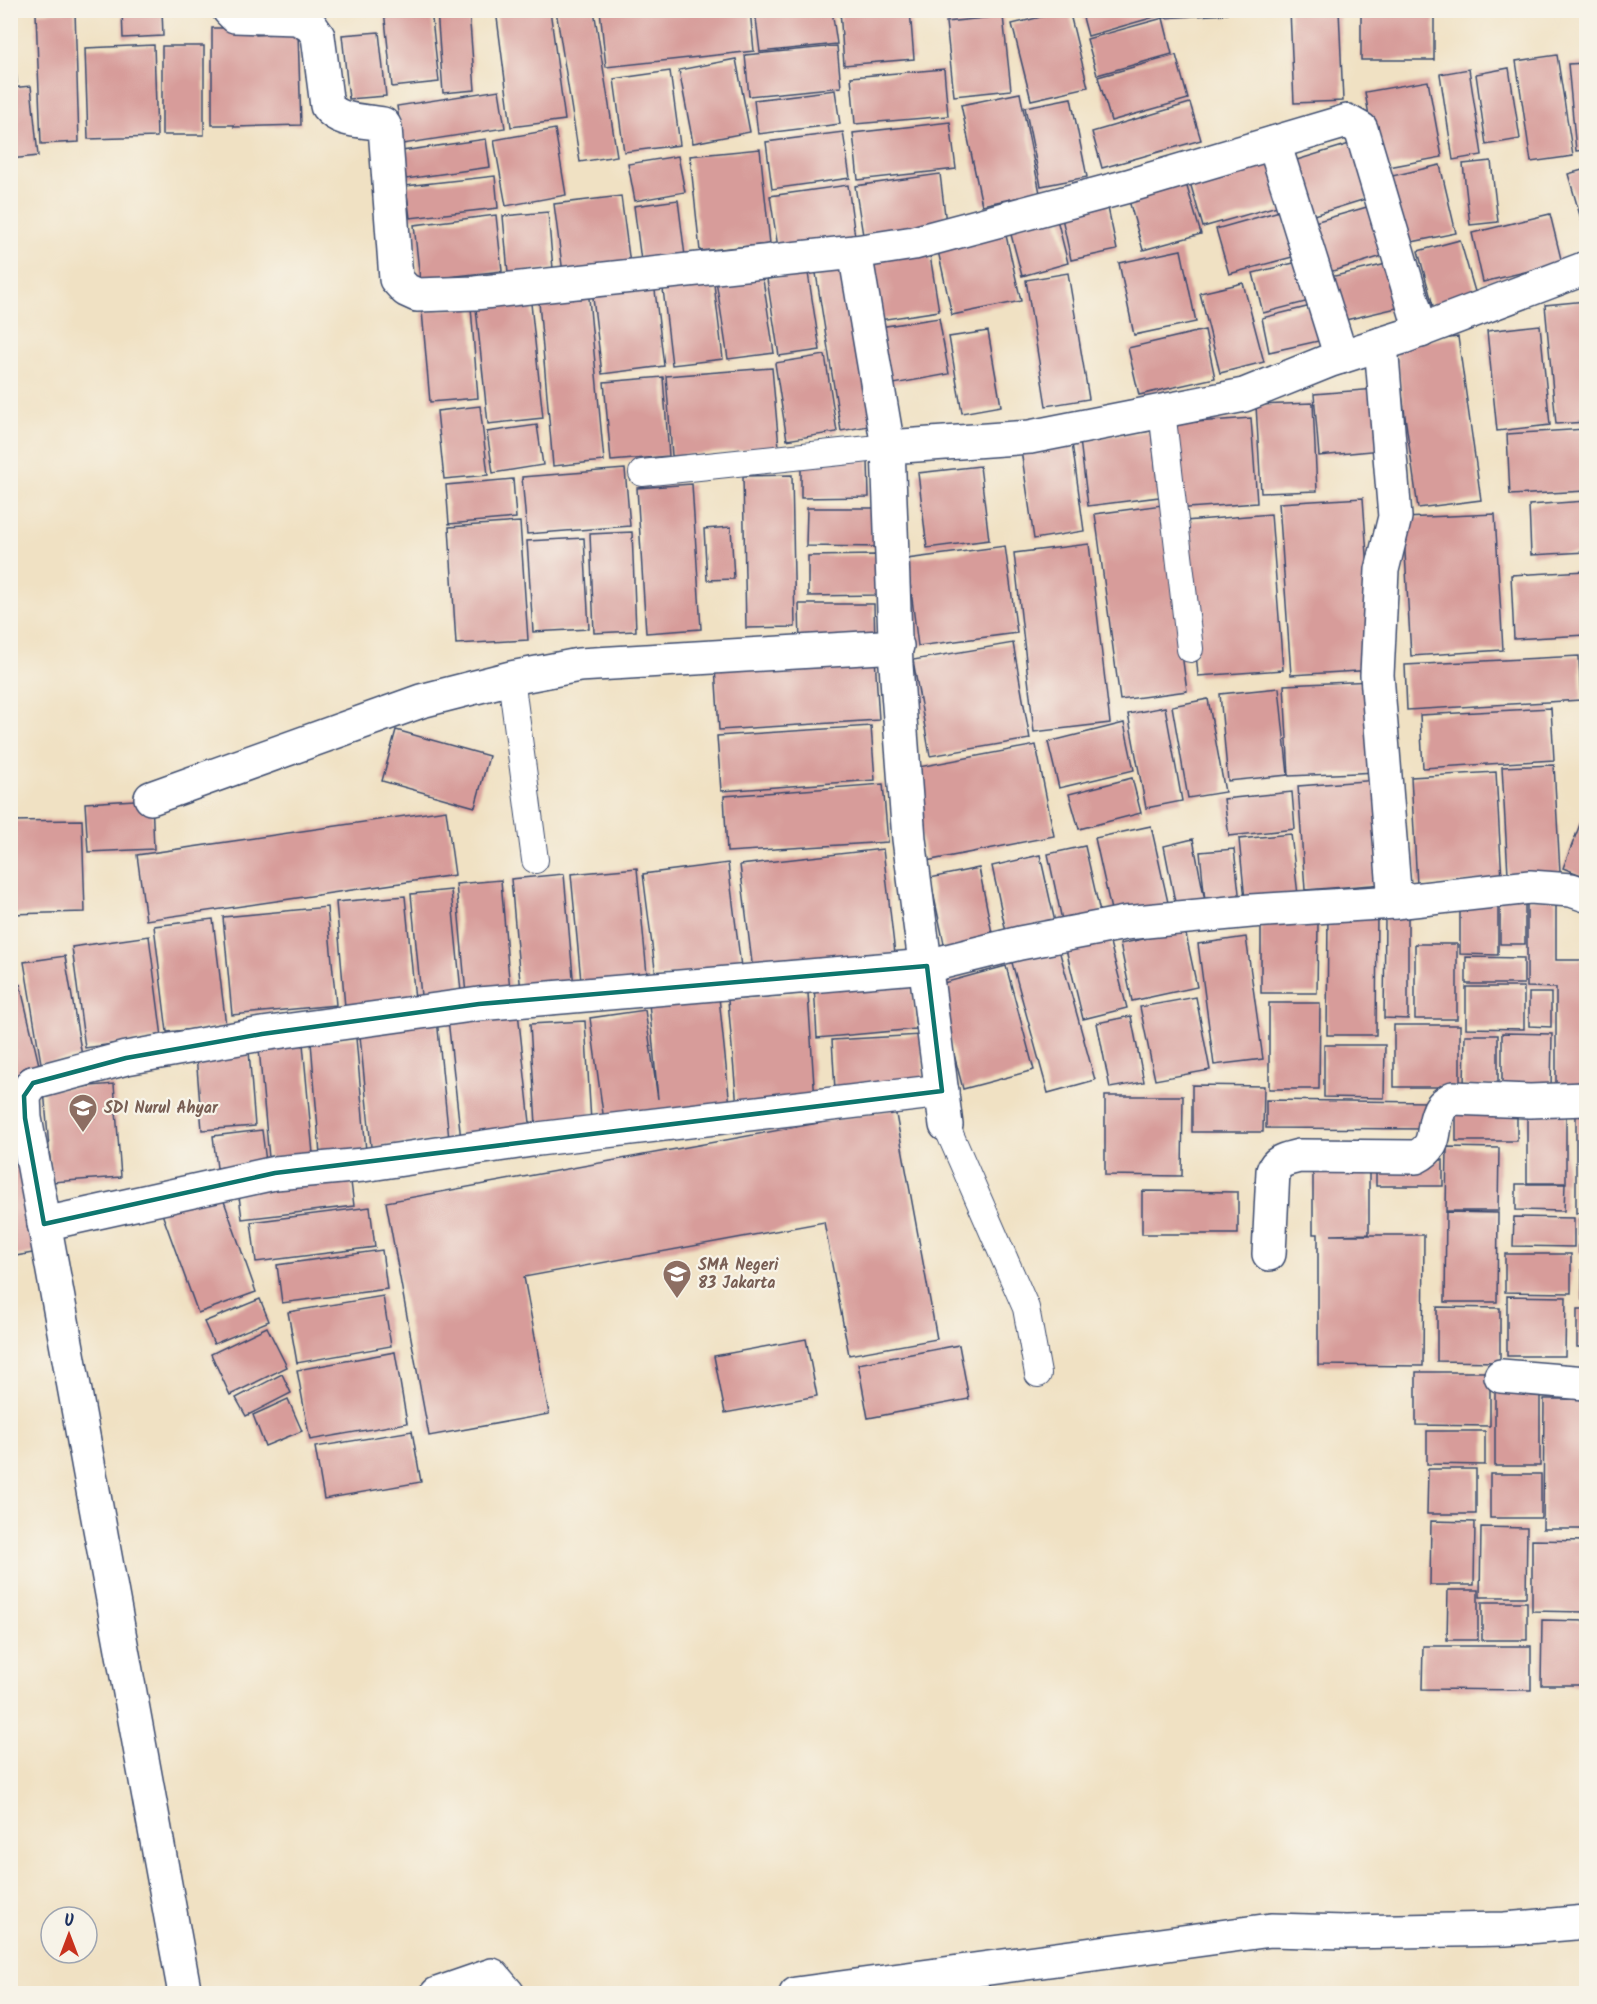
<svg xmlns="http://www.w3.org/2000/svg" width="1597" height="2004" viewBox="0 0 1597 2004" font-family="Kalam,sans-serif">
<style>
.building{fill:#d79c9a}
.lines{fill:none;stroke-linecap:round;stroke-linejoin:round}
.service-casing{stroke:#3b4a6d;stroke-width:28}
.pedestrian-casing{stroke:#3b4a6d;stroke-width:36}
.minor-casing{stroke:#3b4a6d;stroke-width:36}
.service{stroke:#fff;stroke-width:26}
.pedestrian{stroke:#fff;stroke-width:33}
.minor{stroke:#fff;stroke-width:33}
.marked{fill:none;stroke:#0f766e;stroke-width:4.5;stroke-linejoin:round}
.labels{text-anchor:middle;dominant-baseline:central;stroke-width:4.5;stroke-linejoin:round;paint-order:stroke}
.education-label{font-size:16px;font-weight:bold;fill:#785e54;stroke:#f7f3e8;text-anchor:start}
</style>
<rect width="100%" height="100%" fill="#f7f3e8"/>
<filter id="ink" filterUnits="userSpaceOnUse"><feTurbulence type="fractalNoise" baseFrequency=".0167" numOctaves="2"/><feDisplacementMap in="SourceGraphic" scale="12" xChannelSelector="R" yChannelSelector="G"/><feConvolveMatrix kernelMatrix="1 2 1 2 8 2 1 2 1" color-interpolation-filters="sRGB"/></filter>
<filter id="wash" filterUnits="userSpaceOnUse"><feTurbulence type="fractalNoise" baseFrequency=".008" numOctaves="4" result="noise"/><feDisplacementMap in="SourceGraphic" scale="24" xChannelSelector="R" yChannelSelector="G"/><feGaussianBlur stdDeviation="1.35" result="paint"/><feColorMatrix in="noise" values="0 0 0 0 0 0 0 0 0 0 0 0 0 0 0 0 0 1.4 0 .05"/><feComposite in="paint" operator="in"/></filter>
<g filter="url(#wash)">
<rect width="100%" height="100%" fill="#f0e1c3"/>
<g id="blocks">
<g class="building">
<path d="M122 10H162L163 36 123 38Z"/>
<rect x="168" y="10" width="46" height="3"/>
<path d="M384 10H431L439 82 392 87Z"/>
<path d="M437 10H469L475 90 443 93Z"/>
<path d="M496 10H550L565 120 511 127Z"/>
<path d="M556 10H594L617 156 580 162Z"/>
<path d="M600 10H750L754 51 606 67Z"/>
<path d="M755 10H832L837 44 760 52Z"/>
<path d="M840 10H910L914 59 844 65Z"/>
<path d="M1069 10 1088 87 1031 100 1012 24Z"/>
<path d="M1081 10H1156L1158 16 1088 36Z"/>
<path d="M1162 10H1226L1227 14 1163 18Z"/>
<path d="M1290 10H1339L1343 101 1294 103Z"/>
<rect x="1361" y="10" width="73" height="50"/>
<path d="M75 11 79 142 41 144 36 13Z"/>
<path d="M1003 16 1011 90 954 96 946 22Z"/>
<path d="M1163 18 1172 54 1097 75 1087 39Z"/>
<path d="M10 22H12L17 83H10Z"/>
<path d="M212 28H256V35L298 33 301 125 234 127V125H212Z"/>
<path d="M379 32 386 96 349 99 342 35Z"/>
<path d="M154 45 157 137 88 139 85 48Z"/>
<rect x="162" y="46" width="42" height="89"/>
<path d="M837 46 841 87 749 96 745 55Z"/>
<path d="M1176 55 1188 99 1111 121 1098 77Z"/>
<path d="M1557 55 1573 156 1531 162 1516 61Z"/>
<path d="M736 59 750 132 693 143 679 70Z"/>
<path d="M1586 63V150L1576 151 1568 64Z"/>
<path d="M1509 68 1520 139 1486 145 1476 74Z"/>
<path d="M944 69 948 116 855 124 851 77Z"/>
<path d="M1469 69 1482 155 1453 160 1440 74Z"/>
<path d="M670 71 680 145 624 152 614 79Z"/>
<path d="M1428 81 1442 157 1378 169 1365 92Z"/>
<path d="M31 86 38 156 10 159V88Z"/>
<path d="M499 90 505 128 403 144 397 106Z"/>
<path d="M835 90 840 124 758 134 754 100Z"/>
<path d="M1020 93 1040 193 982 205 961 105Z"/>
<path d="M1071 98 1087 177 1041 186 1025 107Z"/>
<path d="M1190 103 1201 140 1102 168 1092 132Z"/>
<path d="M950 122 956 169 858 180 853 133Z"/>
<path d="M555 129 566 195 506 206 494 140Z"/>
<path d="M843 132 850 178 772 189 766 142Z"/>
<path d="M486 139 490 167 406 179 402 151Z"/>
<path d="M1356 142 1372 197 1304 218 1287 163Z"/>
<path d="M760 149 770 244 700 251 690 156Z"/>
<path d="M1274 155 1288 203 1203 227 1189 179Z"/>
<path d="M678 156 685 192 635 201 628 164Z"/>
<path d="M1491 161 1498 222 1470 225 1463 164Z"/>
<path d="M1440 165 1456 233 1402 244 1388 177Z"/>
<path d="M1586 169V236L1568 174Z"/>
<path d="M940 174 946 223 863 235 855 186Z"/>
<path d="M495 176 498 208 410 218 406 186Z"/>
<path d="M1185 180 1201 234 1143 250 1128 197Z"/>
<path d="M848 185 856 244 779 254 770 196Z"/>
<path d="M621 196 630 264 563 273 554 204Z"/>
<path d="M678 200 685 256 641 261 634 206Z"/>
<path d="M1107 203 1117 250 1071 260 1061 213Z"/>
<path d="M1374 205 1389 254 1326 273 1311 223Z"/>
<path d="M1283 210 1296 256 1229 274 1216 229Z"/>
<path d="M548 212 553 269 508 273 503 216Z"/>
<path d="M1550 214 1562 263 1483 282 1472 233Z"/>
<path d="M496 215 502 271 420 280 414 225Z"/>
<path d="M1056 215 1068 263 1022 276 1009 227Z"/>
<path d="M1005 231 1021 301 952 315 937 246Z"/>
<path d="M1460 240 1478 302 1435 313 1418 251Z"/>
<path d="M929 249 939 311 873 321 863 259Z"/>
<path d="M1181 250 1196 322 1134 335 1119 263Z"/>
<path d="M1306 260 1317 299 1263 313 1253 273Z"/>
<path d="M854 261 880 424 841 431 815 267Z"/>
<path d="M1391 263 1401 307 1337 322 1326 278Z"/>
<path d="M762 273 774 353 728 359 716 280Z"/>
<path d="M808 273 820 350 779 356 767 279Z"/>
<path d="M1068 273 1089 399 1046 406 1026 280Z"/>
<path d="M654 282 664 366 602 374 592 289Z"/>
<path d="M1243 283 1264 362 1220 373 1200 293Z"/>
<path d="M714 284 723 359 672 365 663 289Z"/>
<path d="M530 294 543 418 488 424 475 299Z"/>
<path d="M589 298 604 461 553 466 539 302Z"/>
<path d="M1586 301V422L1556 424 1545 305Z"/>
<path d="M1315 305 1323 340 1269 352 1262 318Z"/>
<path d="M471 307 478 398 430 402 422 311Z"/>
<path d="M939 318 949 374 883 386 873 328Z"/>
<path d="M1540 325 1550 425 1497 431 1487 331Z"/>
<path d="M1205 330 1215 378 1139 395 1128 348Z"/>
<path d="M988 331 1001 406 962 413 949 337Z"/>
<path d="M1458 337 1481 500 1418 508 1395 345Z"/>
<path d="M825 355 837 432 787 440 775 363Z"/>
<path d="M772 368 779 447 672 456 666 376Z"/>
<path d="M663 377 669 456 611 461 604 382Z"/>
<path d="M1376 389 1381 450 1319 456 1314 394Z"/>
<path d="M1313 403 1317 491 1261 493 1256 405Z"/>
<path d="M480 406 488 475 444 479 437 411Z"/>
<path d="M1251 418 1257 503 1174 509 1169 424Z"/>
<path d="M537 425 543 465 493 473 487 432Z"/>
<path d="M1586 429V491L1510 495 1507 434Z"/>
<path d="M1151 431 1159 497 1088 506 1080 440Z"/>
<path d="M1072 443 1084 531 1034 539 1021 450Z"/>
<path d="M801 460H868L869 497 801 498Z"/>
<path d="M980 466 989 540 927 548 918 473Z"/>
<path d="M625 469 630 526 527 534 522 477Z"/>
<path d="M792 475 795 627 746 628 743 476Z"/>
<path d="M513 479 516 518 449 524 446 485Z"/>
<path d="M692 484 701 629 646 633 637 488Z"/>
<path d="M1363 498 1375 670 1291 675 1279 503Z"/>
<path d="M1586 501V552L1531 555 1529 505Z"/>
<path d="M1162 505 1187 691 1120 700 1095 514Z"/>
<path d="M807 508H882V547L806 546Z"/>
<path d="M1271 514 1283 670 1198 676 1185 521Z"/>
<path d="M1495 514 1503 650 1411 656 1403 518Z"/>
<path d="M520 522 528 640 456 644 449 527Z"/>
<path d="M731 527 734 579 707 580 704 529Z"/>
<path d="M632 532 636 631 594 633 590 534Z"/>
<path d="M584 538 589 629 533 632 527 541Z"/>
<path d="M1089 544 1110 723 1034 732 1014 553Z"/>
<path d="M1005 546 1017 633 918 646 907 559Z"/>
<path d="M876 555 877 595 808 596V556Z"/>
<path d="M1586 571V635L1514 639 1511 575Z"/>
<path d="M799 604H874L875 646 800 647Z"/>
<path d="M1013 643 1030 739 930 756 913 660Z"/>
<path d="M1579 656 1581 700 1407 710 1405 665Z"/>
<path d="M875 657 879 720 719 730 715 667Z"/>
<path d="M1373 681 1378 772 1289 776 1284 685Z"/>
<path d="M1279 688 1288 775 1228 781 1220 694Z"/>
<path d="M1208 699 1225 792 1188 798 1172 706Z"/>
<path d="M1165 707 1182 801 1146 808 1128 714Z"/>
<path d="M1551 708 1554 760 1423 768 1420 715Z"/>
<path d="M1124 723 1134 770 1059 788 1048 742Z"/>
<path d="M871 726 875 780 721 791 717 736Z"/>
<path d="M396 730 489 756 475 807 382 781Z"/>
<path d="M1036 745 1054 836 926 861 908 769Z"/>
<path d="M1554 765 1560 872 1508 874 1502 767Z"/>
<path d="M1496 772 1502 880 1417 885 1411 777Z"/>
<path d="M1132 778 1141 813 1079 829 1069 794Z"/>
<path d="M1378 780 1385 884 1305 890 1298 786Z"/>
<path d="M883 784 888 842 727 852 724 796Z"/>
<path d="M1292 792 1295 829 1229 836 1224 799Z"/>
<path d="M152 799 154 849 88 852 85 803Z"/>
<path d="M1586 809V877L1563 868Z"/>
<path d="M446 810 455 875 146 920 137 855Z"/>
<path d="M82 820 85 912 10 914V821Z"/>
<path d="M1151 826 1169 907 1113 919 1095 838Z"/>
<path d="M1291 834 1298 895 1245 900 1239 839Z"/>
<path d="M1193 839 1205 901 1200 852 1234 849 1240 902 1177 912 1164 846Z"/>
<path d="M1085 846 1101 917 1063 925 1048 854Z"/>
<path d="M883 849 895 954 753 971 740 865Z"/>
<path d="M1040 855 1055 922 1006 932 992 866Z"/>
<path d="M728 863 741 967 656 977 643 874Z"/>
<path d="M637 868 648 985 582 992 571 874Z"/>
<path d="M979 868 994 943 946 953 930 878Z"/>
<path d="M564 874 574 988 521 993 511 879Z"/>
<path d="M501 880 510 991 466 995 456 884Z"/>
<path d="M451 890 462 1002 422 1006 411 894Z"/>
<rect x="1500" y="893" width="25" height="51"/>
<path d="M405 896 415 1000 345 1007 336 902Z"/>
<path d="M1460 897H1498V955L1460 954Z"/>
<path d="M1527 899H1556V960H1586V1087H1556V988L1527 987Z"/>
<path d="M327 907 336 1005 232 1015 223 917Z"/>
<path d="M1328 911H1377L1376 1035H1327Z"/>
<path d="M1385 917H1408V1019L1384 1018Z"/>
<path d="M213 919 226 1026 167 1032 154 926Z"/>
<path d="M1261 922 1318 923 1317 993H1261Z"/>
<path d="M1185 930 1197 987 1132 1001 1120 944Z"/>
<path d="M1108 935 1127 1008 1083 1019 1065 945Z"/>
<path d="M149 936 162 1037 85 1048 72 947Z"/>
<path d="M1246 937 1263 1059 1214 1065 1198 944Z"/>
<rect x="1415" y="944" width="42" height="75"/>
<path d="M1058 946 1095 1080 1048 1093 1011 959Z"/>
<path d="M65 956 82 1056 41 1063 24 962Z"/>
<path d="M1466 957 1524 958V984H1466Z"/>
<path d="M1006 966 1034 1070 963 1089 936 985Z"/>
<path d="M911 976 916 1029 817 1038 814 984Z"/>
<path d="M20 984 40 1069 10 1076V987Z"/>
<path d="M1466 987H1524V1029L1466 1028Z"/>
<path d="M808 993 815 1101 737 1107 728 1000Z"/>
<path d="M1529 993H1551V1027L1529 1026Z"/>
<path d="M719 997 730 1106 604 1121 590 1018 645 1010 658 1099 649 1003Z"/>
<path d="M1196 997 1210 1070 1155 1080 1140 1007Z"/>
<path d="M1269 1003H1320L1319 1089H1269Z"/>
<path d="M518 1012 531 1132 461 1140 448 1019Z"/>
<path d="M1131 1016 1144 1082 1110 1088 1097 1023Z"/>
<path d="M437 1019 449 1139 371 1147 359 1026Z"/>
<path d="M585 1021 591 1122 536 1125 530 1024Z"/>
<rect x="1394" y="1025" width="66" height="62"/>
<path d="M1502 1033 1552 1034 1551 1088H1502Z"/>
<path d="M921 1035 924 1085 835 1090 832 1040Z"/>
<path d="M1465 1035H1498V1086H1464Z"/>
<path d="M356 1038 366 1151 320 1155 311 1042Z"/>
<path d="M303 1044 313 1154 269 1158 259 1048Z"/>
<path d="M1324 1045H1385L1384 1098 1324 1097Z"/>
<path d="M249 1051 255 1126 202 1130 196 1055Z"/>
<path d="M114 1084 121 1177 52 1182 44 1090Z"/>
<path d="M1192 1085 1264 1086 1263 1132H1192Z"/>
<path d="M1105 1096H1183L1182 1176 1105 1175Z"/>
<path d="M1266 1100 1429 1102V1129L1266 1128Z"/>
<rect x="1527" y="1103" width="39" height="80"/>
<rect x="1576" y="1105" width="10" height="108"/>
<rect x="1456" y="1106" width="61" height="35"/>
<path d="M10 1108 44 1251 10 1257Z"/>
<path d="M895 1109 937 1339 849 1355 824 1222 524 1277 549 1414 429 1436 386 1202Z"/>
<path d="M262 1130 266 1162 217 1168 213 1136Z"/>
<path d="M1447 1147 1499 1148 1498 1211H1446Z"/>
<path d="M1376 1159 1443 1160V1186H1376Z"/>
<path d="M1313 1170H1369V1234L1331 1235H1424L1423 1366 1318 1365V1234H1313Z"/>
<path d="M350 1174 354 1206 242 1219 238 1188Z"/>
<path d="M1516 1184H1565L1564 1211 1516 1210Z"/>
<path d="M219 1187 256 1292 198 1313 160 1208Z"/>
<path d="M1142 1191 1238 1192V1234H1142Z"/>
<path d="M370 1207 375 1247 256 1262 251 1222Z"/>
<path d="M1446 1212 1498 1213 1497 1302H1445Z"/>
<path d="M1514 1217 1574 1218V1247L1513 1246Z"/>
<rect x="1579" y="1219" width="7" height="34"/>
<path d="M382 1250 387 1289 282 1303 277 1265Z"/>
<path d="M1505 1254H1571V1293L1505 1292Z"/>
<rect x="1582" y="1261" width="4" height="39"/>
<path d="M383 1296 391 1346 297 1363 288 1312Z"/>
<path d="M1507 1296 1566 1297 1565 1356H1507Z"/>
<path d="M260 1299 269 1321 214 1344 204 1322Z"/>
<path d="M1437 1307 1500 1308V1362L1437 1361Z"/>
<rect x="1577" y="1309" width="9" height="38"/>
<path d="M267 1327 287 1367 230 1395 211 1354Z"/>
<path d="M806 1339 817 1396 725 1413 714 1356Z"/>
<path d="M959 1345 969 1399 868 1418 858 1364Z"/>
<path d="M395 1352 407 1423 310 1440 297 1370Z"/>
<path d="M1416 1372H1490V1426L1416 1425Z"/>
<path d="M282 1374 291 1393 246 1416 236 1398Z"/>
<rect x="1495" y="1389" width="45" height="77"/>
<path d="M288 1399 302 1431 265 1446 253 1415Z"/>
<path d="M1544 1399H1586V1529H1543Z"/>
<path d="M412 1431 421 1482 324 1499 315 1447Z"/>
<path d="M1427 1431H1485V1465L1427 1464Z"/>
<path d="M1428 1469H1476V1514H1427Z"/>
<rect x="1490" y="1474" width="51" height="44"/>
<path d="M1431 1521 1475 1522 1474 1585H1430Z"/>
<path d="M1481 1527 1527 1528 1526 1597H1480Z"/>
<path d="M1532 1540 1586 1541V1612L1532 1611Z"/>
<path d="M1448 1590H1478V1640H1447Z"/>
<rect x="1482" y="1602" width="45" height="38"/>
<path d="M1542 1620 1586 1621V1685H1541Z"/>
<path d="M1423 1646H1531V1690L1422 1689Z"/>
</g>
</g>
</g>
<g filter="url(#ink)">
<use href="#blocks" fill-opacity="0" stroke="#3b4a6d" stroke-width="1.5"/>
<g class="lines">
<g class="service-casing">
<g id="service">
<path d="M1162 411 1190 649"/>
<path d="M642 473 888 447"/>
<path d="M511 678 535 860"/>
<path d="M946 1125 1026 1308 1038 1374"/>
</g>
</g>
<g class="pedestrian-casing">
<g id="pedestrian">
<path d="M33 1083 24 1096 25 1118 185 1994"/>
<path d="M437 1994 492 1975 508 1994"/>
<path d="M796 1994 1271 1930 1346 1932 1505 1929 1586 1922"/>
</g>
</g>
<g class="minor-casing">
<g id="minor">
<path d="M229 10 235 16 297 18 311 26 318 36 327 106C340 123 364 120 383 124L385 127 396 279 406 290 417 295 475 293 855 252 914 243 1128 186 1347 121 1361 129 1421 331"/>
<path d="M1274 143 1341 357"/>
<path d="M855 252 888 447"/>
<path d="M1381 344 1395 517 1382 570 1377 675 1395 902"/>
<path d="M151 798 421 701 511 678 579 665 897 646"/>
<path d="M33 1083 126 1058 262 1034 479 1004 927 966 1020 943 1125 923 1251 911 1395 902 1530 887 1571 890 1586 895"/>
<path d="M946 1125 909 839 896 665 888 447 1030 437 1244 395 1331 360 1403 337 1586 268"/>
<path d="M44 1224 275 1173 363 1165 538 1139 942 1091"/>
<path d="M1269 1254 1273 1171C1276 1160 1289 1159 1299 1156L1416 1157C1440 1145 1430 1131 1439 1111 1441 1105 1448 1101 1453 1098L1530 1101 1586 1099"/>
<path d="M1501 1376 1586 1383"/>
</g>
</g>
<use href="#service" class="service"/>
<use href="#pedestrian" class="pedestrian"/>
<use href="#minor" class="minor"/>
</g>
</g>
<path class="marked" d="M927 966 942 1091 275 1173 44 1224 25 1118 24 1096 33 1083 126 1058 262 1034 479 1004Z"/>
<defs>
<g id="school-pin" transform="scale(1.5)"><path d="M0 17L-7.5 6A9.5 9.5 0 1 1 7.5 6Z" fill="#8d6e63" stroke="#f7f3e8"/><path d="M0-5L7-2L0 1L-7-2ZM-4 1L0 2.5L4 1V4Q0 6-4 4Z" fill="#fff"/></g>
</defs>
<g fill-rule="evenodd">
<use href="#school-pin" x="83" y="1108"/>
<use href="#school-pin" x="677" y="1274"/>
</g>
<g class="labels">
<g class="education-label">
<text x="104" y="1108">SDI Nurul Ahyar</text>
<text x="698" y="1265">SMA Negeri<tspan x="698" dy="18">83 Jakarta</tspan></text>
</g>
</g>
<rect width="1597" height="2004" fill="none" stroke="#f7f3e8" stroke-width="36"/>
<g transform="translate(69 1935)"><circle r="28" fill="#f7f3e8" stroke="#9fa5b1" stroke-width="1.5"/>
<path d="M0-4.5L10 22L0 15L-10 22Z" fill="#c8321e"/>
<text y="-9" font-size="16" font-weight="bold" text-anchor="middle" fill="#1b2f5e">U</text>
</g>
</svg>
